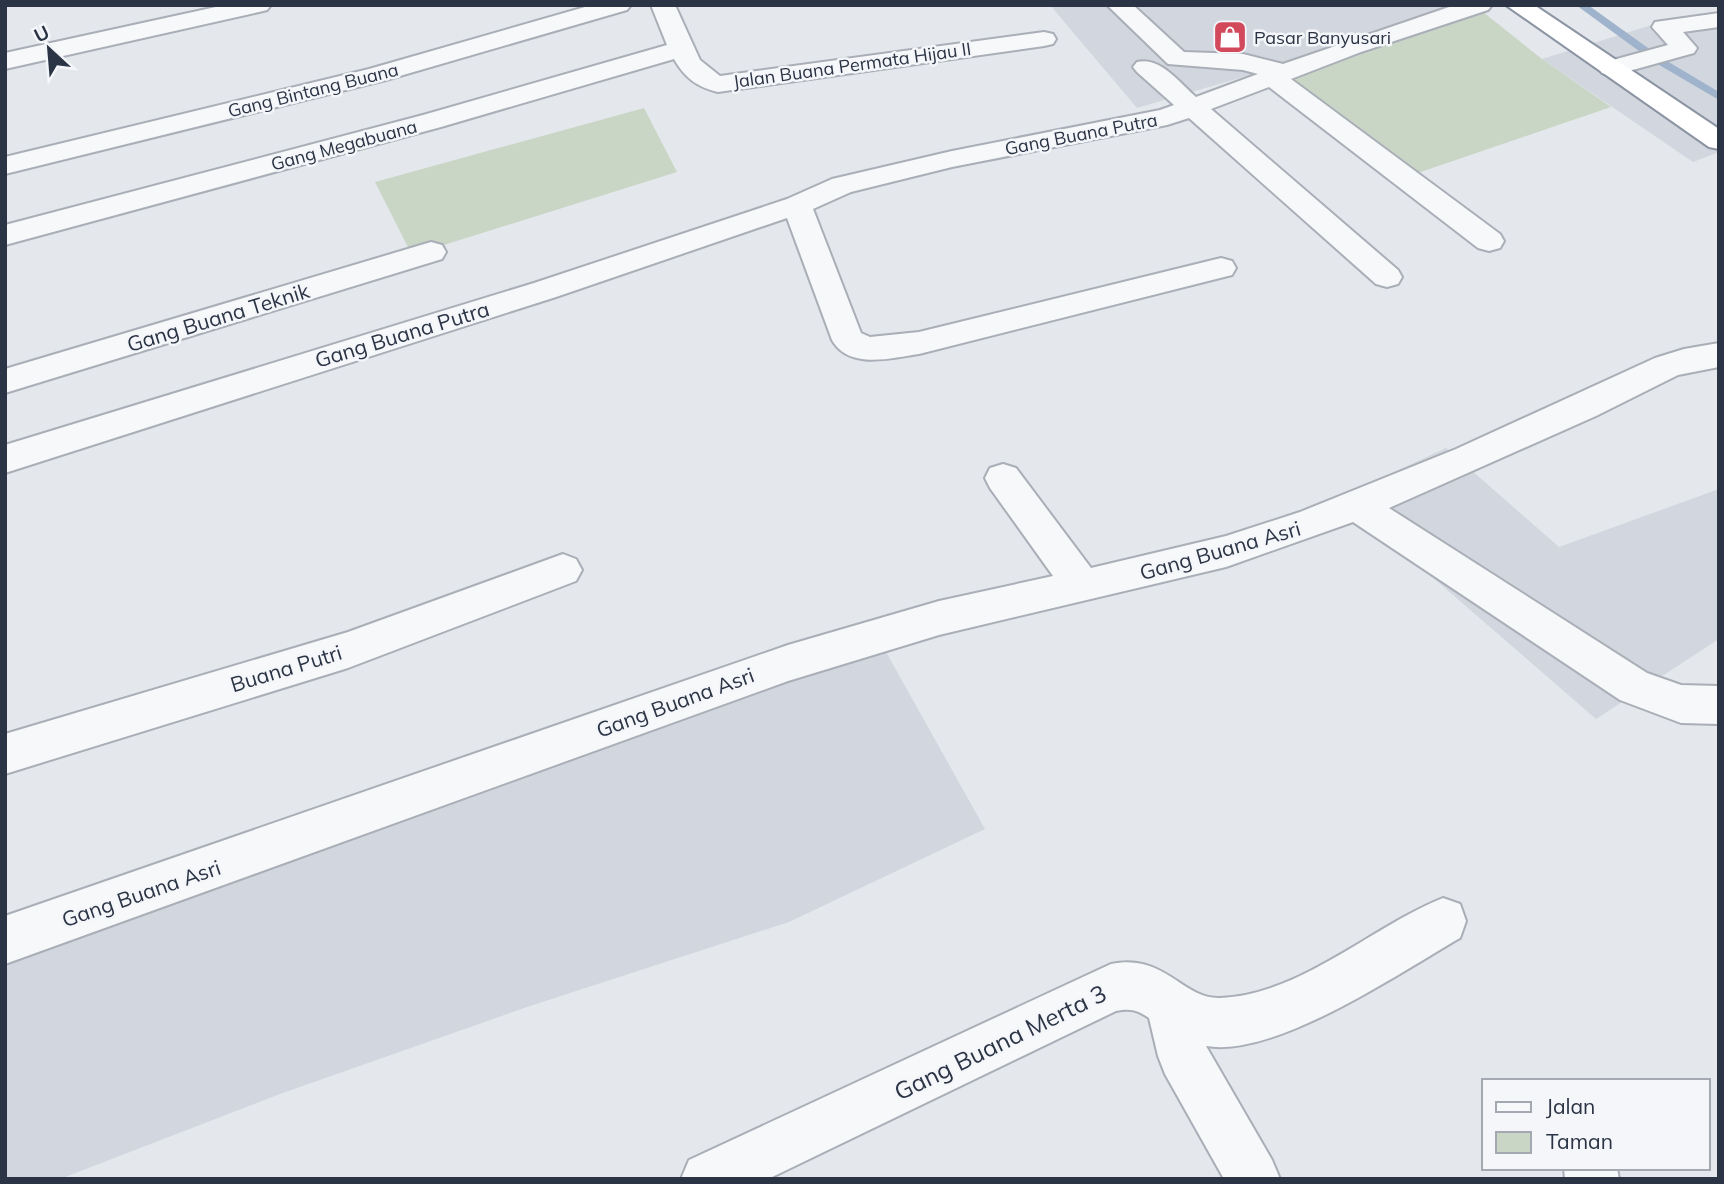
<svg xmlns="http://www.w3.org/2000/svg" width="1724" height="1184" viewBox="0 0 1724 1184" font-family="Mulish,sans-serif">
<style>
.built{fill:#d2d6de}
.green{fill:#c9d6c5}
.lines{fill:none;stroke-linecap:round;stroke-linejoin:round}
.stream{fill:#9fb4cc;fill-rule:evenodd}
.minor-casing{stroke:#a9aeb7;stroke-width:4}
.highway-casing{stroke:#8b94a3;stroke-width:4}
.minor{fill:#f7f8fa;fill-rule:evenodd}
.highway{fill:#fff;fill-rule:evenodd}
.labels{text-anchor:middle;dominant-baseline:central;stroke-width:5;stroke-linejoin:round;paint-order:stroke}
.far-poi-label{font-size:18px;fill:#2b3445;stroke:#f4f6f9;text-anchor:start}
.far-street-label{font-size:18px;fill:#2b3445;stroke:#f4f6f9}
.street-label{font-size:21px;fill:#2b3445;stroke:#f4f6f9}
.near-street-label{font-size:24px;fill:#2b3445;stroke:#f4f6f9}
</style>
<rect width="100%" height="100%" fill="#e4e7ec"/>
<g class="built">
<path d="M1050 5H1475L1478 8 1137 108Z"/>
<path d="M1719 14V152L1693 162 1542 59 1655 24Z"/>
<path d="M1446 448 1559 547 1719 489V639L1596 719 1340 497Z"/>
<path d="M876 634 985 829 789 922 530 1006 280 1094 60 1179H5V932Z"/>
</g>
<g class="green">
<path d="M1478 8 1542 59 1611 107 1406 177 1277 67Z"/>
<path d="M644 108 677 172 412 255 375 182Z"/>
</g>
<g class="lines">
<path class="stream" d="M1576 5H1588L1662 58 1719 92V100L1654 62Z"/>
<g class="minor-casing">
<g id="minor">
<path d="M225 5H271L267 10 259 12 5 69V53Z"/>
<path d="M592 5H631L627 10 386 80 5 174V157L369 69Z"/>
<path d="M651 5H675L700 60 720 76 1044 32 1053 34 1056 39 1053 44 1044 46 718 92C697 87 685 78 674 59L441 127 5 245V225L423 115 667 45Z"/>
<path d="M1107 5H1133L1184 52 1243 54 1283 64 1455 5H1492L1488 10 1361 52 1291 79 1500 234 1504 241 1500 248 1489 251 1478 248 1269 87 1211 109 1398 270 1402 277 1398 284 1387 287 1376 284 1189 118 1167 125 952 167 851 192 813 209 861 333 870 337 919 332 1221 258 1232 261 1236 268 1232 275 919 354C891 358 849 370 832 340L787 218 556 297 5 473V445L534 283 787 199 832 179 952 151 1160 110 1174 105 1137 72 1133 67 1137 62C1160 56 1180 83 1196 97L1258 74 1243 70 1168 64Z"/>
<path d="M1719 13V27L1683 32 1697 48 1694 53 1611 76 1602 73 1598 68 1602 63 1668 45 1652 27 1655 22Z"/>
<path d="M431 242 442 245 446 252 442 259 5 393V369Z"/>
<path d="M1719 343V367L1678 375 1596 416 1389 508 1647 673 1681 685 1719 686V724L1681 723 1620 700 1353 522 1226 567 939 635 788 681 5 964V916L788 645 939 601 1053 576 990 488 985 478 990 468 1003 464 1016 468 1091 568 1226 536 1300 512 1456 449 1655 358 1684 349Z"/>
<path d="M563 554 576 559 582 570 576 581 348 668 5 774V734L348 632Z"/>
<path d="M1443 898 1460 904 1466 921 1460 938C1399 973 1275 1058 1206 1046L1272 1160 1280 1179H1224L1165 1074 1158 1056 1149 1018C1138 1010 1130 1008 1116 1011L768 1179H681L689 1160 1111 964C1165 953 1182 999 1220 998 1300 995 1371 927 1443 898Z"/>
<path d="M1564 1168H1617L1619 1179H1565Z"/>
</g>
</g>
<g class="highway-casing">
<path id="highway" d="M1506 5H1534L1719 129V149L1709 147Z"/>
</g>
<use href="#minor" class="minor"/>
<use href="#highway" class="highway"/>
</g>
<defs>
<g id="shop-square" transform="scale(1.75)"><rect x="-9" y="-9" width="18" height="18" rx="4" fill="#d1495b" stroke="#f4f6f9"/><path d="M-5-2.5h2.3a2.7 3.5 0 0 1 5.4 0H5L5.5 6h-11ZM-1.5-2.5h3a1.5 2.3 0 0 0-3 0Z" fill="#fff"/></g>
</defs>
<g fill-rule="evenodd">
<use href="#shop-square" x="1230" y="37"/>
</g>
<g class="labels">
<g class="far-poi-label">
<text x="1254" y="37">Pasar Banyusari</text>
</g>
<g class="far-street-label">
<text transform="translate(852 65) rotate(-8)">Jalan Buana Permata Hijau II</text>
<text transform="translate(313 90) rotate(-14)">Gang Bintang Buana</text>
<text transform="translate(1081 134) rotate(-11)">Gang Buana Putra</text>
<text transform="translate(344 145) rotate(-15)">Gang Megabuana</text>
</g>
<g class="street-label">
<text transform="translate(218 317) rotate(-17)">Gang Buana Teknik</text>
<text transform="translate(402 334) rotate(-17)">Gang Buana Putra</text>
<text transform="translate(1220 550) rotate(-16)">Gang Buana Asri</text>
<text transform="translate(286 668) rotate(-17)">Buana Putri</text>
<text transform="translate(675 702) rotate(-20)">Gang Buana Asri</text>
<text transform="translate(141 893) rotate(-19)">Gang Buana Asri</text>
</g>
<g class="near-street-label">
<text transform="translate(1000 1042) rotate(-26)">Gang Buana Merta 3</text>
</g>
</g>
<rect width="1724" height="1184" fill="none" stroke="#2b3445" stroke-width="14"/>
<rect x="1482" y="1079" width="228" height="91" fill="#f4f6f9" stroke="#a4a8b1" stroke-width="2"/>
<rect x="1496" y="1102" width="35" height="10" fill="#f7f8fa" stroke="#a4a8b1" stroke-width="2"/>
<text x="1546" y="1114" font-size="21" fill="#2b3445">Jalan</text>
<rect x="1496" y="1132" width="35" height="21" fill="#c9d6c5" stroke="#a4a8b1" stroke-width="2"/>
<text x="1546" y="1149" font-size="21" fill="#2b3445">Taman</text>
<g transform="translate(49 49) rotate(334)" stroke="#f4f6f9" stroke-width="5" paint-order="stroke">
<path d="M0-5L12 26L0 18L-12 26Z" fill="#2b3445"/>
<text y="-10" font-size="19" font-weight="bold" text-anchor="middle" fill="#2b3445">U</text>
</g>
</svg>
